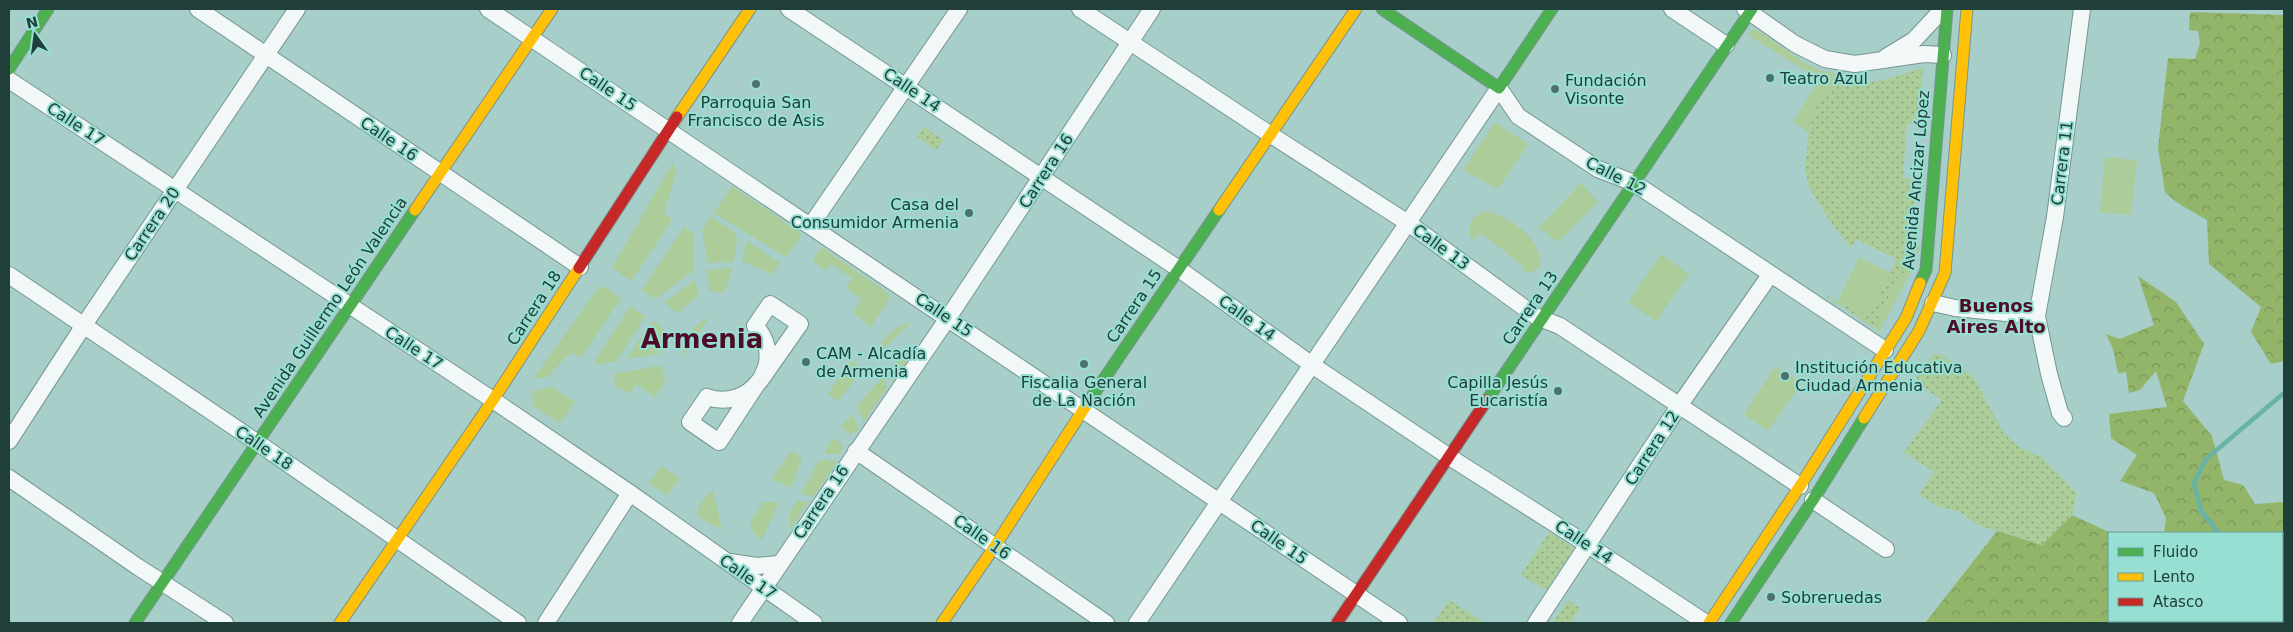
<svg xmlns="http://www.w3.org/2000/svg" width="2293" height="632" viewBox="0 0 2293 632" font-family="'DejaVu Sans',sans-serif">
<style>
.grass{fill:url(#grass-dots)}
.forest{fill:url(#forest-crowns)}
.green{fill:#accc99}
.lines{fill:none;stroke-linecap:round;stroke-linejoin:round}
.stream{stroke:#67b3a8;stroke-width:4.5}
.street-casing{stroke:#769691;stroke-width:18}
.fast-casing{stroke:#769691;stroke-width:13}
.slow-casing{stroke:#769691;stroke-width:13}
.jam-casing{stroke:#769691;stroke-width:13}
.street{stroke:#f2f8f7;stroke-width:16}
.fast{stroke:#4caf50;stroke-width:11}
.slow{stroke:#ffc107;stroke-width:11}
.jam{stroke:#c62828;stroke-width:11}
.poi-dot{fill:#4f716c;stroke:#96dfd2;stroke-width:2}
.labels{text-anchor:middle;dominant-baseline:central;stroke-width:4;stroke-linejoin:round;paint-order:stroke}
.poi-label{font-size:16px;fill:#203f3a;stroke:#96dfd2;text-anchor:start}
.street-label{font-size:16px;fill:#203f3a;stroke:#96dfd2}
.neighbourhood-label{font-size:18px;font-weight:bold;fill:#4f0c27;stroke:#96dfd2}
.town-label{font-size:26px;font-weight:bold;fill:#4f0c27;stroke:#96dfd2}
</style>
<defs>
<pattern id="grass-dots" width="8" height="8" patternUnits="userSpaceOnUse" patternTransform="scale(1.25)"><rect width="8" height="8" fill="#accc99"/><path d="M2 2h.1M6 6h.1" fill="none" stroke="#8ca77e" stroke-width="1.8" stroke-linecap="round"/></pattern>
<pattern id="forest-crowns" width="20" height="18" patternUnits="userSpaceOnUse" patternTransform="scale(1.25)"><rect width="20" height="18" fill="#93b56a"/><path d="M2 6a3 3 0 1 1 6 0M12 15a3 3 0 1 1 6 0" fill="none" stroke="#789558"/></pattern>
</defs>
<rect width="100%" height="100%" fill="#a7cec8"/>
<g class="grass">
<path d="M1923 67 1917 124H1907L1903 178 1917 180 1915 228 1919 249 1909 276 1900 273 1874 328 1823 294 1869 316 1897 259 1856 239 1851 248 1827 217 1809 187 1805 169 1809 133 1815 108 1842 82C1868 87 1899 76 1923 67Z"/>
<path d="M924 127 943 140 936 150 917 137Z"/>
<path d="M1941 354 1974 378 2004 434 2021 448 2040 456 2077 493 2072 515 2042 545 1978 525 1960 512 1935 505 1919 494 1934 472 1904 452 1942 400 1915 381 1932 355Z"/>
<path d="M1549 532 1574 548 1546 590 1521 575Z"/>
<path d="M1449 600 1485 623H1434Z"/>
<path d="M1568 600 1580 608 1570 623H1552Z"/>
</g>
<g class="forest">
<path d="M2190 12 2284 15V361L2271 364 2251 332 2261 307 2209 264 2207 220 2176 202 2165 192 2158 148 2168 58 2195 59 2200 43 2198 31 2189 30Z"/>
<path d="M2138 276 2176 302 2204 344 2183 401 2212 436 2224 480 2243 485 2255 504 2284 502V622L1925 623 1997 531 2042 545 2072 515 2111 533H2109V621H2282V533H2164L2166 518 2154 493 2120 481 2137 455 2111 438 2109 414 2167 407 2156 371 2140 390 2129 393 2126 372 2118 373 2113 349 2106 334 2120 339 2154 325Z"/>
</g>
<g class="green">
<path d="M1757 30 1806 64 1819 70 1848 76 1815 108 1809 133 1793 122 1819 79 1748 35 1751 31Z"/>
<path d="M1495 122 1528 144 1498 189 1463 170Z"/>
<path d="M2105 157 2137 160 2131 215 2100 212Z"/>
<path d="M673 162 676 172 664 213 672 220 631 281 612 268Z"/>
<path d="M1581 183 1598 202 1558 242 1538 227C1555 214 1566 198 1581 183Z"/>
<path d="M732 186 802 234 786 257 714 213Z"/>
<path d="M1487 211C1511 219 1544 239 1540 267L1534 271 1525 273 1522 265 1481 233 1475 240 1470 236C1468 221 1474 215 1487 211Z"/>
<path d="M710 217C738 234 741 229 733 262L708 263 702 231Z"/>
<path d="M684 227 694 233V270L656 299 642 290Z"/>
<path d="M747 241 780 263 772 274 742 261Z"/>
<path d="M821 247 888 293 889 299 871 327 853 313 862 299 846 288 852 278 831 264 826 271 812 261Z"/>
<path d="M1661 254 1689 274 1656 321 1628 302Z"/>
<path d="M1859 257 1891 273 1869 316 1838 301Z"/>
<path d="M726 268 732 269 724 293 709 291 708 270Z"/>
<path d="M1901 272 1909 276 1879 332 1874 328Z"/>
<path d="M695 280 698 296 678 313 664 303Z"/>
<path d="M602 286 621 298 581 358 571 352 547 377 533 379 599 287Z"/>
<path d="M630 306 645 316 617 361 596 365 595 361Z"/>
<path d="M709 318 682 357C683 341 693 323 709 318Z"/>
<path d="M653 321 664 329 658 354 626 359Z"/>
<path d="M912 322 883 349 882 342C891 331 898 326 912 322Z"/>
<path d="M920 346 891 382 886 373 909 349Z"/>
<path d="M850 361 864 368 838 401 828 394Z"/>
<path d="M658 366 662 368 665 381 655 397 636 384 629 394 621 388 616 389 614 374Z"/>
<path d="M1776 366 1801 383 1768 431 1744 414Z"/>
<path d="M883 377 887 387 864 422 857 405Z"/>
<path d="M552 387 575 402 560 423 533 406 532 391Z"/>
<path d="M852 414 859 429 850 434 840 427Z"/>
<path d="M832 438 843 445 841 454H825Z"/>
<path d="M791 451 802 457 791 488 772 479Z"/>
<path d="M819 460 838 461 814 496 801 494Z"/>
<path d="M661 466 679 478 667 496 649 483Z"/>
<path d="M713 490 722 530 698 517C696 507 704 499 709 492L711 493Z"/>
<path d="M796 501H809L790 530 789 515Z"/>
<path d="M763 502H779L762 540 754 533 750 523Z"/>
</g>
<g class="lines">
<g class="stream">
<path d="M2219 533 2201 511 2194 483 2206 459 2284 393"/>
<path d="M2203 623 2204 621"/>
</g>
<g class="street-casing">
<g id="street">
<path d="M198 9 580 267"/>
<path d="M488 9 1399 623"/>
<path d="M789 9 1179 269 1312 365 1448 456 1588 545 1706 623"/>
<path d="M1080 9 1271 135 1408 223 1537 317 1560 326 1800 486"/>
<path d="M1672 9 1726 45"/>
<path d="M1745 9 1795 44 1825 59 1855 64 1924 54 1943 55"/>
<path d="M1886 57 1914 40 1943 9"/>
<path d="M9 80 493 400 630 493 814 623"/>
<path d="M811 225 959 9"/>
<path d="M9 275 258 443 518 623"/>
<path d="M1933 303 1955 308 2037 316"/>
<path d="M770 304 800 324 760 381C761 378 764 372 766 367 770 353 766 336 755 326Z"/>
<path d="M759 381 719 442 690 422 707 397C727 404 747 397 759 381Z"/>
<path d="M2064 418 2060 413 2049 374 2037 316 2055 217 2082 9"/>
<path d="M9 441 84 325 297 9"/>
<path d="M856 451 1106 623"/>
<path d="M9 478 138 567 225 623"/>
<path d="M1813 500 1886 549"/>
<path d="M730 562 757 566 779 564"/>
<path d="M546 623 630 493"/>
<path d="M740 623 948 318 1152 9"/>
<path d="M1137 623 1499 88 1518 116 1598 169 1634 183 1885 350"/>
<path d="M1536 623 1679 406 1770 275"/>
</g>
</g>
<g class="fast-casing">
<g id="fast">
<path d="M1382 9 1499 88 1552 9"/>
<path d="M9 69 48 9"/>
<path d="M1920 283 1926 270 1947 9"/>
<path d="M1487 400 1752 9"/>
<path d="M1089 401 1219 210"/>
<path d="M135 623 415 210"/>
<path d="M1731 623 1813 500 1864 418"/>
</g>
</g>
<g class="slow-casing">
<g id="slow">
<path d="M677 117 750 9"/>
<path d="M415 210 552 9"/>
<path d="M1219 210 1356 9"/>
<path d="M1864 418 1919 331 1945 273 1967 9"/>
<path d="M340 623 493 400 579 268"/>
<path d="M942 623 995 546 1089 401"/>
<path d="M1709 623 1800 486 1906 318 1920 283"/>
</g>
</g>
<g class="jam-casing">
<g id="jam">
<path d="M579 268 677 117"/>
<path d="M1337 623 1487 400"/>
</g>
</g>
<use href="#street" class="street"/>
<use href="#fast" class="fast"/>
<use href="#slow" class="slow"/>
<use href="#jam" class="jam"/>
</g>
<g class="poi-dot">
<circle cx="1770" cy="78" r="5"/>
<circle cx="756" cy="84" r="5"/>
<circle cx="1555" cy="89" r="5"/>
<circle cx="969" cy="213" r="5"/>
<circle cx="806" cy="362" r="5"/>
<circle cx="1084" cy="364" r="5"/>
<circle cx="1785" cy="376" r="5"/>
<circle cx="1558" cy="391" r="5"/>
<circle cx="1771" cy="597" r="5"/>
</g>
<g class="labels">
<g class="poi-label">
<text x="1780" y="78">Teatro Azul</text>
<text x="1565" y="80">Fundación<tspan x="1565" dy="18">Visonte</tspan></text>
<text x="756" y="102" text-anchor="middle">Parroquia San<tspan x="756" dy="18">Francisco de Asis</tspan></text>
<text x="959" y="204" text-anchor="end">Casa del<tspan x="959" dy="18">Consumidor Armenia</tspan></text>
<text x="816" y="353">CAM - Alcadía<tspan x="816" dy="18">de Armenia</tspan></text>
<text x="1795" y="367">Institución Educativa<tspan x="1795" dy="18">Ciudad Armenia</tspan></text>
<text x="1084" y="382" text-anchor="middle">Fiscalia General<tspan x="1084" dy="18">de La Nación</tspan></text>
<text x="1548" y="382" text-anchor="end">Capilla Jesús<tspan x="1548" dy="18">Eucaristía</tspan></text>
<text x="1781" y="597">Sobreruedas</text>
</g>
<g class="street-label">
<text transform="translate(608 89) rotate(34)">Calle 15</text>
<text transform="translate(912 90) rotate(34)">Calle 14</text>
<text transform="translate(76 124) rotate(33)">Calle 17</text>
<text transform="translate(389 139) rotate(34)">Calle 16</text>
<text transform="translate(2062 163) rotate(-83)">Carrera 11</text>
<text transform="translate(1046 171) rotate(-57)">Carrera 16</text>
<text transform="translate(1616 176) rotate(27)">Calle 12</text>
<text transform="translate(1916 180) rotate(-85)">Avenida Ancizar López</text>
<text transform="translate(152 224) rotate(-56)">Carrera 20</text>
<text transform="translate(1441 247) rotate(36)">Calle 13</text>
<text transform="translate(1134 306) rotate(-56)">Carrera 15</text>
<text transform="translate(330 307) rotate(-56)">Avenida Guillermo León Valencia</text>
<text transform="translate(534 308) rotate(-57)">Carrera 18</text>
<text transform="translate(1530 308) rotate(-56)">Carrera 13</text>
<text transform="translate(944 315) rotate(34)">Calle 15</text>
<text transform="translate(1247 318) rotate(36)">Calle 14</text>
<text transform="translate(414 348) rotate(33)">Calle 17</text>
<text transform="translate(264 448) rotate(34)">Calle 18</text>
<text transform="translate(1652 448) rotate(-57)">Carrera 12</text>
<text transform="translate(821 502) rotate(-56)">Carrera 16</text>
<text transform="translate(982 537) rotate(35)">Calle 16</text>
<text transform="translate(1279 542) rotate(35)">Calle 15</text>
<text transform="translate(1584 542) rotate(33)">Calle 14</text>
<text transform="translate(748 577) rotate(35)">Calle 17</text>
</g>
<g class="neighbourhood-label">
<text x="1996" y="305">Buenos<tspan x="1996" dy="21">Aires Alto</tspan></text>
</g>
<g class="town-label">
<text x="702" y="339">Armenia</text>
</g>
</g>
<rect width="2293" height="632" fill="none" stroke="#203f3a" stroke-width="20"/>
<rect x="2108" y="532" width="175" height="90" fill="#96dfd2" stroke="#679f95"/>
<rect x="2118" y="548" width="25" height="8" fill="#4caf50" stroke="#679f95"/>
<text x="2153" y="557" font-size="15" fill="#203f3a">Fluido</text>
<rect x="2118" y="573" width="25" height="8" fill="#ffc107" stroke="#679f95"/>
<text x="2153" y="582" font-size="15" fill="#203f3a">Lento</text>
<rect x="2118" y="598" width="25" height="8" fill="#c62828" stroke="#679f95"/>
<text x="2153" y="607" font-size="15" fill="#203f3a">Atasco</text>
<g transform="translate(35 35) rotate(346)" stroke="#96dfd2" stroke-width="4" paint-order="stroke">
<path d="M0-4L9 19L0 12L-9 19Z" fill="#203f3a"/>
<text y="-8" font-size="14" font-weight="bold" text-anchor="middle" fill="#203f3a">N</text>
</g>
</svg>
